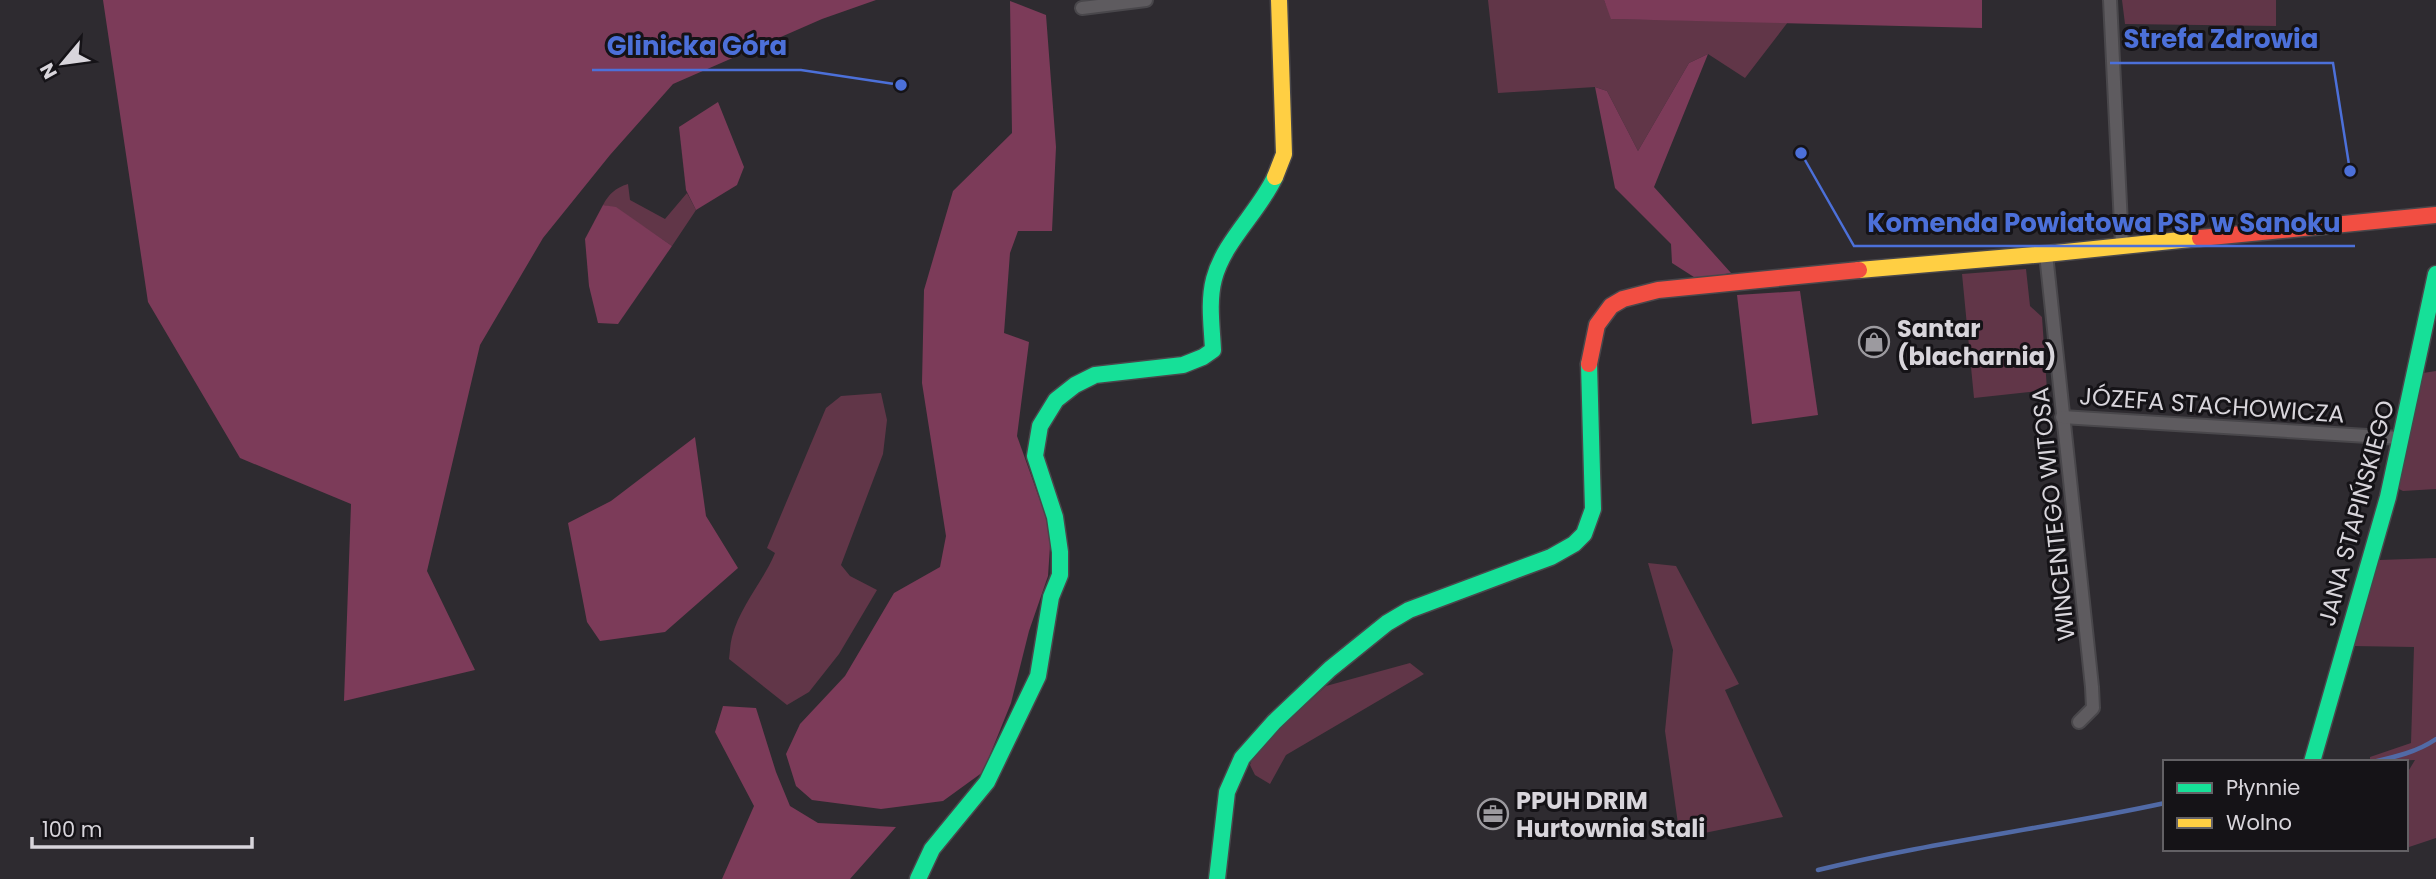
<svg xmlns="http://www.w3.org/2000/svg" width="2436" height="879" viewBox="0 0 2436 879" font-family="Poppins,sans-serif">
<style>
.green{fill:#613648}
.forest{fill:#7c3b59}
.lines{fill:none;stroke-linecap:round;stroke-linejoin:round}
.stream{stroke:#516aa6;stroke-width:4.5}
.street-casing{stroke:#49474b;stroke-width:16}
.fast-casing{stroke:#49474b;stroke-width:19}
.slow-casing{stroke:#49474b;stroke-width:19}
.jam-casing{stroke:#49474b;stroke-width:19}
.street{stroke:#5e5b5f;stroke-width:12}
.fast{stroke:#16e098;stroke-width:16}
.slow{stroke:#ffcf43;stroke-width:16}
.jam{stroke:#f24e42;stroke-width:16}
.labels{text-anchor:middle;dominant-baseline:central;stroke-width:6;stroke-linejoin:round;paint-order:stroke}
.poi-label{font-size:24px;font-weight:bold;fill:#d8d5db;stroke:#151317;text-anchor:start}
.street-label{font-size:24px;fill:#d8d5db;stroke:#151317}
.leader{fill:none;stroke:#4c70d9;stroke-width:2.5}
.callout-dot{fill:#4c70d9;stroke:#151317;stroke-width:2.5}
.callout-label{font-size:26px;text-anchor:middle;font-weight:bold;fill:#4c70d9;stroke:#151317;stroke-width:6;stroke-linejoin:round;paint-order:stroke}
</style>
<rect width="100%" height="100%" fill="#2e2b30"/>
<g class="green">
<path d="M1488 0H1604L1612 19 1788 22 1745 78 1708 54 1689 63 1638 151 1607 91 1595 87 1498 93Z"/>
<path d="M2122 0H2276V26L2125 24Z"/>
<path d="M628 184 630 200 665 219 687 193 696 210 672 246 616 208 603 205C609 194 615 188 628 184Z"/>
<path d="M2026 269 2030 306 2042 317 2047 390 1974 398 1962 274Z"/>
<path d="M2436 371V489L2403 491 2399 489 2398 484 2423 373Z"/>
<path d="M881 393 887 420 883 454 841 565 850 576 877 590 839 654 809 692 787 705 729 659C730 652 730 644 732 637 740 606 763 582 775 553L767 548 826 408 841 396Z"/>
<path d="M2436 558V838L2406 848V775L2415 760 2370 762V757L2411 743 2414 647 2353 646 2379 560Z"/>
<path d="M1648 563 1676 566 1739 684 1725 690 1783 817 1680 838 1665 731 1673 650Z"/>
<path d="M1410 663 1424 674 1286 755 1270 784 1255 775 1250 765 1255 751 1326 686Z"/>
</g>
<g class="forest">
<path d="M103 0H876L822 19 673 84 610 155 543 238 480 345 427 571 475 670 344 701 351 504 240 458 148 302Z"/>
<path d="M1604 0H1982V28L1611 19Z"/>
<path d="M1010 1 1046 15 1056 147 1052 231H1018L1010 253 1004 333 1029 342 1017 436 1051 531 1048 576 1029 631 1011 703 983 772 943 801 881 809 812 800 796 786 786 754 800 724 845 676 894 593 940 567 946 536 922 383 924 290 953 191 1012 133Z"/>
<path d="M1708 54 1654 187 1731 273 1697 279 1672 263 1671 244 1615 188 1595 87 1607 91 1638 151 1689 63Z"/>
<path d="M718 102 744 167 737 185 696 210 686 190 679 127Z"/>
<path d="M603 205 616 207 672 246 618 324 598 323 589 286 585 239Z"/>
<path d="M1800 291 1818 415 1752 424 1737 295Z"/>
<path d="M695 437 706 516 738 568 665 632 600 641 587 622 568 523 611 501Z"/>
<path d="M723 706 756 708 776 772 790 806 818 823 896 827 850 879H722L754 806 715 732Z"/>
</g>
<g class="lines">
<g class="stream">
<path d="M2373 762C2395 757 2417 752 2436 739"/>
<path d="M1818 870C1932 842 2050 828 2165 803"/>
</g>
<g class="street-casing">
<g id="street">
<path d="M2110 0 2122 245"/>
<path d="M1082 8 1146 0"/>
<path d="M2046 254 2092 687 2093 708 2079 722"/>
<path d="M2062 417 2400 438"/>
</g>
</g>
<g class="fast-casing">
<g id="fast">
<path d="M2312 762 2388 497 2436 274"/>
<path d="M918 879 932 849 987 782 1038 676 1051 597 1060 575V552L1055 517 1035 456 1040 426 1056 400 1075 385 1095 375 1183 365 1203 357 1213 350C1212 327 1208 302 1214 279 1224 241 1258 213 1275 177"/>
<path d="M1217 879 1227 792 1242 758 1274 722 1330 669 1387 623 1409 610 1551 557 1574 544 1584 534 1593 509 1589 364"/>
</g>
</g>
<g class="slow-casing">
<g id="slow">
<path d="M1275 177 1284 154 1279 0"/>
<path d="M1859 270 2046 254 2200 238"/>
</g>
</g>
<g class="jam-casing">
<g id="jam">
<path d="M2200 238 2436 215"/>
<path d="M1589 364 1597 325 1611 306 1623 299 1658 290 1859 270"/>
</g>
</g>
<use href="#street" class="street"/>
<use href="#fast" class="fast"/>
<use href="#slow" class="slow"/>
<use href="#jam" class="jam"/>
</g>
<defs>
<g id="shop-ring" transform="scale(1.575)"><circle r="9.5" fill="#151317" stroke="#9c9a9f" stroke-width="1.5"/><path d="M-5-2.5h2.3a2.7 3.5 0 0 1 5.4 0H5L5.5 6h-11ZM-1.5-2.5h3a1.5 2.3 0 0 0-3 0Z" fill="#9c9a9f"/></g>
<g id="office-ring" transform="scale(1.575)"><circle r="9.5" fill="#151317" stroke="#9c9a9f" stroke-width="1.5"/><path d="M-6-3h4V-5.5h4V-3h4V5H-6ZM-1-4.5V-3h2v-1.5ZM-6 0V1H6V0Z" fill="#9c9a9f"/></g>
</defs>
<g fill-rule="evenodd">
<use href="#shop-ring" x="1874" y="342"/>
<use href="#office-ring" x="1493" y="814"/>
</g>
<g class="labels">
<g class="poi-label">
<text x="1897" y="328">Santar<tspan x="1897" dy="28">(blacharnia)</tspan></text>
<text x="1516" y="800">PPUH DRIM<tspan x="1516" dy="28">Hurtownia Stali</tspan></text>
</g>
<g class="street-label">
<text transform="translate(2212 405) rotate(4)">JÓZEFA STACHOWICZA</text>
<text transform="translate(2356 513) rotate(-75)">JANA STAPIŃSKIEGO</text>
<text transform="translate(2053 514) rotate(-96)">WINCENTEGO WITOSA</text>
</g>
</g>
<path class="leader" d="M2350 171L2333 63H2110M901 85L801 70H592M1801 153L1854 246H2355"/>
<g class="callout-dot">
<circle cx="2350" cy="171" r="7"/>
<circle cx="901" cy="85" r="7"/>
<circle cx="1801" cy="153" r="7"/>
</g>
<g class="callout-label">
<text x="2221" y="48">Strefa Zdrowia</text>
<text x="697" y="55">Glinicka Góra</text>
<text x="2104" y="232">Komenda Powiatowa PSP w Sanoku</text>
</g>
<rect x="2163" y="760" width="245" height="91" fill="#151317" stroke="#636165" stroke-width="2"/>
<rect x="2177" y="783" width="35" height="10" fill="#16e098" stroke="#636165" stroke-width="2"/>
<text x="2226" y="795" font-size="21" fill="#d8d5db">Płynnie</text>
<rect x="2177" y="818" width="35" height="10" fill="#ffcf43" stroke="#636165" stroke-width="2"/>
<text x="2226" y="830" font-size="21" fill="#d8d5db">Wolno</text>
<g transform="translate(63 63) rotate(241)" stroke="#151317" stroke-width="5" paint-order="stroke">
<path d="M0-5L12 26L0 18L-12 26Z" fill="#d8d5db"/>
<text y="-10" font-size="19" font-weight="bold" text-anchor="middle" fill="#d8d5db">N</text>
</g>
<path d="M32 837v10h220v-10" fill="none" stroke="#d8d5db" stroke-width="3.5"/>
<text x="42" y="837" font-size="21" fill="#d8d5db" stroke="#151317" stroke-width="5" paint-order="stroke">100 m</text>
</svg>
